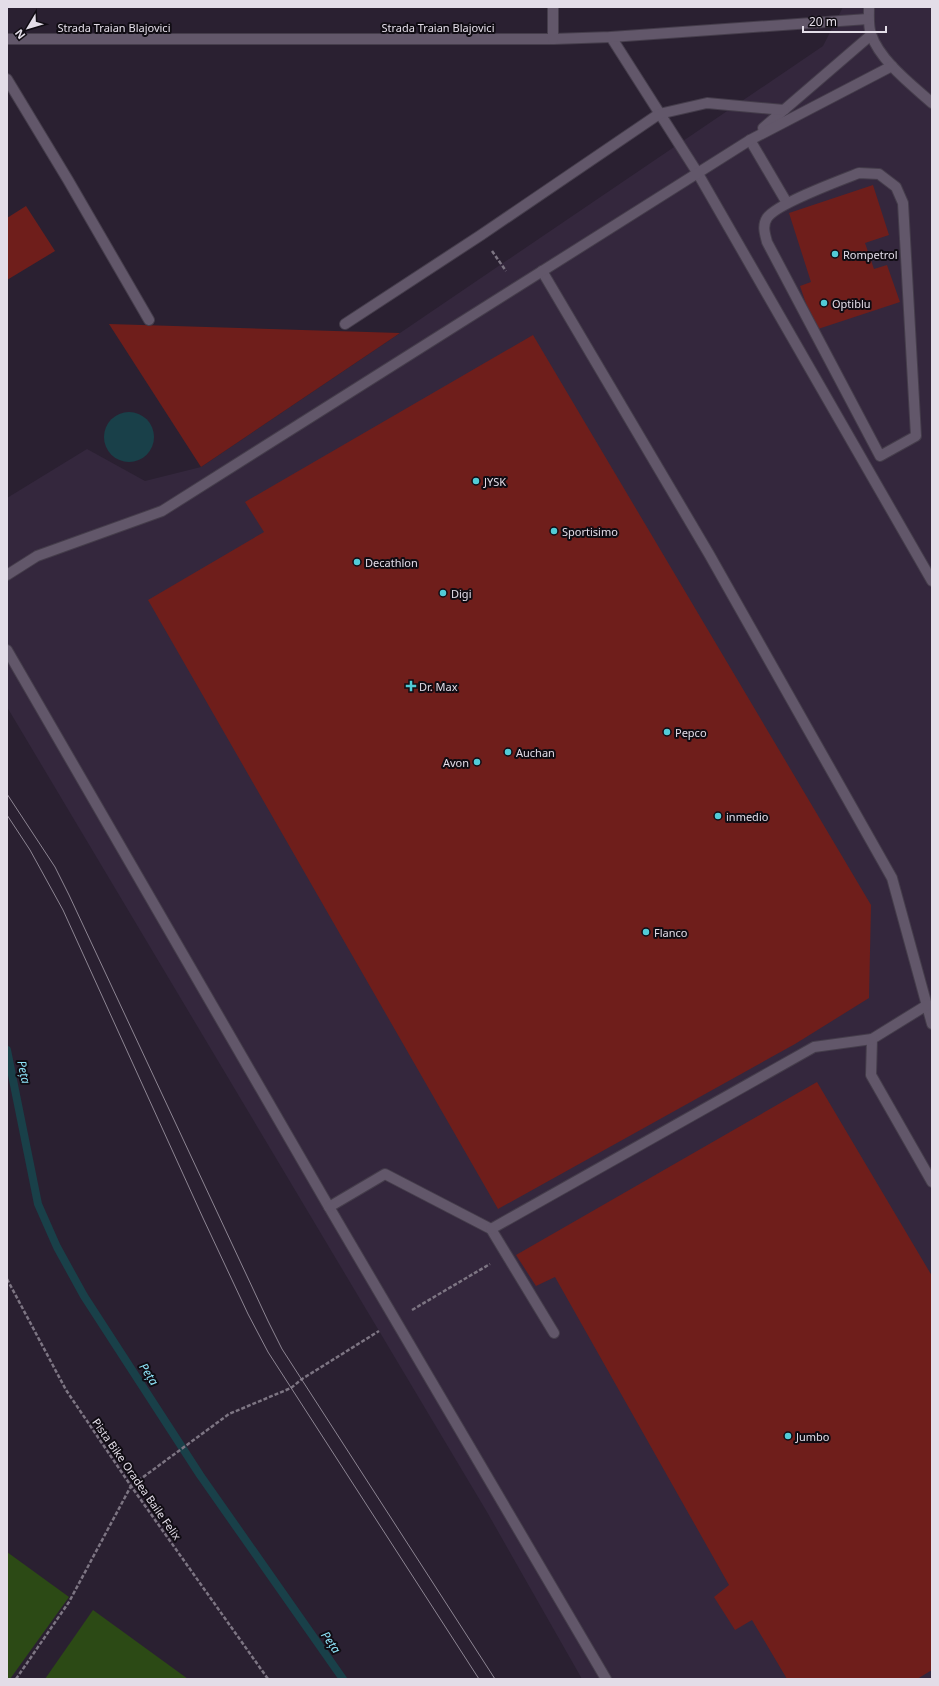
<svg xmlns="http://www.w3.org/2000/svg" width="939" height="1686" viewBox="0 0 939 1686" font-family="'Noto Sans',sans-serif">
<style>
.built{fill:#34273d}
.green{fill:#2c4a15}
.water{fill:#194049}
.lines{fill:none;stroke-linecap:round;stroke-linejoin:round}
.stream{stroke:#194049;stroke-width:8}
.building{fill:#6f1e1b}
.minor-casing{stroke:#453d4b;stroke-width:12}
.path{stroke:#7d7583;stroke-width:2.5;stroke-dasharray:4 2;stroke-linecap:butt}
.minor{stroke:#62576a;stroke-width:10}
.tram{stroke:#8d8593;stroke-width:1}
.poi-dot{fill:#52cbd7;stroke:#100c13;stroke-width:1.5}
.labels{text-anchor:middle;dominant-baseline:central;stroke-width:4;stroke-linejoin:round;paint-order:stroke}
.street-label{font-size:11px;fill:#e3dde8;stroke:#100c13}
.poi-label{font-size:11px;fill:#e3dde8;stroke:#100c13;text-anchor:start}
.water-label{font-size:12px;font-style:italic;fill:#8de2f7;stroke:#100c13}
</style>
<rect width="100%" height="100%" fill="#2a2031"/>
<path class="built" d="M843 7H932V1679H582L487 1512 7 707V498L87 449 145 481 201 467 400 333 823 46Z"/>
<g class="green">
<path d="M7 1552 69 1597 10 1679H7Z"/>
<path d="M93 1610 188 1679H45Z"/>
</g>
<circle class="water" cx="129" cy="437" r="25"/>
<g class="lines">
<path class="stream" d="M7 1050 38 1204 57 1247 84 1296 200 1475 343 1679"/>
</g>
<g class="building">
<path d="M873 185 889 235 865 243 874 269 887 265 900 302 815 330 800 286 811 282 789 213Z"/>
<path d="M26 206 55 251 7 280V218Z"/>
<path d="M109 324 400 333 201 467Z"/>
<path d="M533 335 871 905 869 998 795 1044 498 1209 148 600 264 532 245 502Z"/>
<path d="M817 1082 932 1276V1670L917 1679H787L752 1620 735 1630 714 1597 729 1585 555 1277 536 1286 516 1255Z"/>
</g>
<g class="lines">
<g class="minor-casing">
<g id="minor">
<path d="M869 7C869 16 868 26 871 34 880 61 912 85 932 103"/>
<path d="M611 37 697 172 932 581"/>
<path d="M7 39H553L611 37 868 19"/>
<path d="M553 39V7"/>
<path d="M7 79 68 180 149 320"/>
<path d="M763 128 871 35"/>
<path d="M750 140 787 203"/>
<path d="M859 173 879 174 896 187 903 203 916 436 880 456 767 242C765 234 762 226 767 218 776 204 841 180 859 173Z"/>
<path d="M542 271 709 554 892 878 932 1024"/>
<path d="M345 324 481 235 659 114 707 103 784 110"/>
<path d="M7 575 37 556 162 511 750 140 892 66"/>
<path d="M7 650 329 1207 606 1679"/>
<path d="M927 1005 872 1039 871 1075 932 1182"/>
<path d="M329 1207 385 1174 491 1229 554 1333"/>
<path d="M491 1229 814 1047 872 1039"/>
</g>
</g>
<g class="path">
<path d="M492 251 506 271"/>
<path d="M7 1279 66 1390 131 1486 268 1679"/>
<path d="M412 1310 490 1264"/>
<path d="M16 1679 69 1602 131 1486 229 1414 291 1388 302 1379 379 1331"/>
</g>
<use href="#minor" class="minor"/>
<g class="tram">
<path d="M7 794 55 867 69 895 268 1321 282 1349 495 1679"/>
<path d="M7 815 30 850 63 910 203 1218 248 1314 268 1352 479 1679"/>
</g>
</g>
<g class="poi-dot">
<circle cx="835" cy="254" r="4"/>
<circle cx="824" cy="303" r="4"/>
<circle cx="476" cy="481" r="4"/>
<circle cx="554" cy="531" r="4"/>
<circle cx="357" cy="562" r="4"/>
<circle cx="443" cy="593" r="4"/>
<path d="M409 680h4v4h4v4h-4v4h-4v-4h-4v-4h4z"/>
<circle cx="667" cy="732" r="4"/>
<circle cx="508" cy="752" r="4"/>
<circle cx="477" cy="762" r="4"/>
<circle cx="718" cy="816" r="4"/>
<circle cx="646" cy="932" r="4"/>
<circle cx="788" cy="1436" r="4"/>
</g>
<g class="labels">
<g class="street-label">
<text x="114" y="27">Strada Traian Blajovici</text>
<text x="438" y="27">Strada Traian Blajovici</text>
<text transform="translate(137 1479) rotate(55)">Pista Bike Oradea Baile Felix</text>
</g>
<g class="poi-label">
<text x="843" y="254">Rompetrol</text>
<text x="832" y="303">Optiblu</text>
<text x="484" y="481">JYSK</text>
<text x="562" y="531">Sportisimo</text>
<text x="365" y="562">Decathlon</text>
<text x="451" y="593">Digi</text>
<text x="419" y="686">Dr. Max</text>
<text x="675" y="732">Pepco</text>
<text x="516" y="752">Auchan</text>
<text x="469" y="762" text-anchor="end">Avon</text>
<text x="726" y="816">inmedio</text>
<text x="654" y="932">Flanco</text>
<text x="796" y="1436">Jumbo</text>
</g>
<g class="water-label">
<text transform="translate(24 1072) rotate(78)">Peța</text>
<text transform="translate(149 1374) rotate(57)">Peța</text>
<text transform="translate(331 1642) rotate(55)">Peța</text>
</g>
</g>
<rect width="939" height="1686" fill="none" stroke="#e3dde8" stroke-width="16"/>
<g transform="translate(28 28) rotate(232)" stroke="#100c13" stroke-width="3" paint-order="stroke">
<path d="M0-3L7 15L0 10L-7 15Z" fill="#e3dde8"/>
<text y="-6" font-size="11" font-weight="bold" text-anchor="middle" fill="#e3dde8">N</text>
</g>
<path d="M803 26v6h83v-6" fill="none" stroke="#e3dde8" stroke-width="2"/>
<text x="809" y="26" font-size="12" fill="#e3dde8" stroke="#100c13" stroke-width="3" paint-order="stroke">20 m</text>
</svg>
